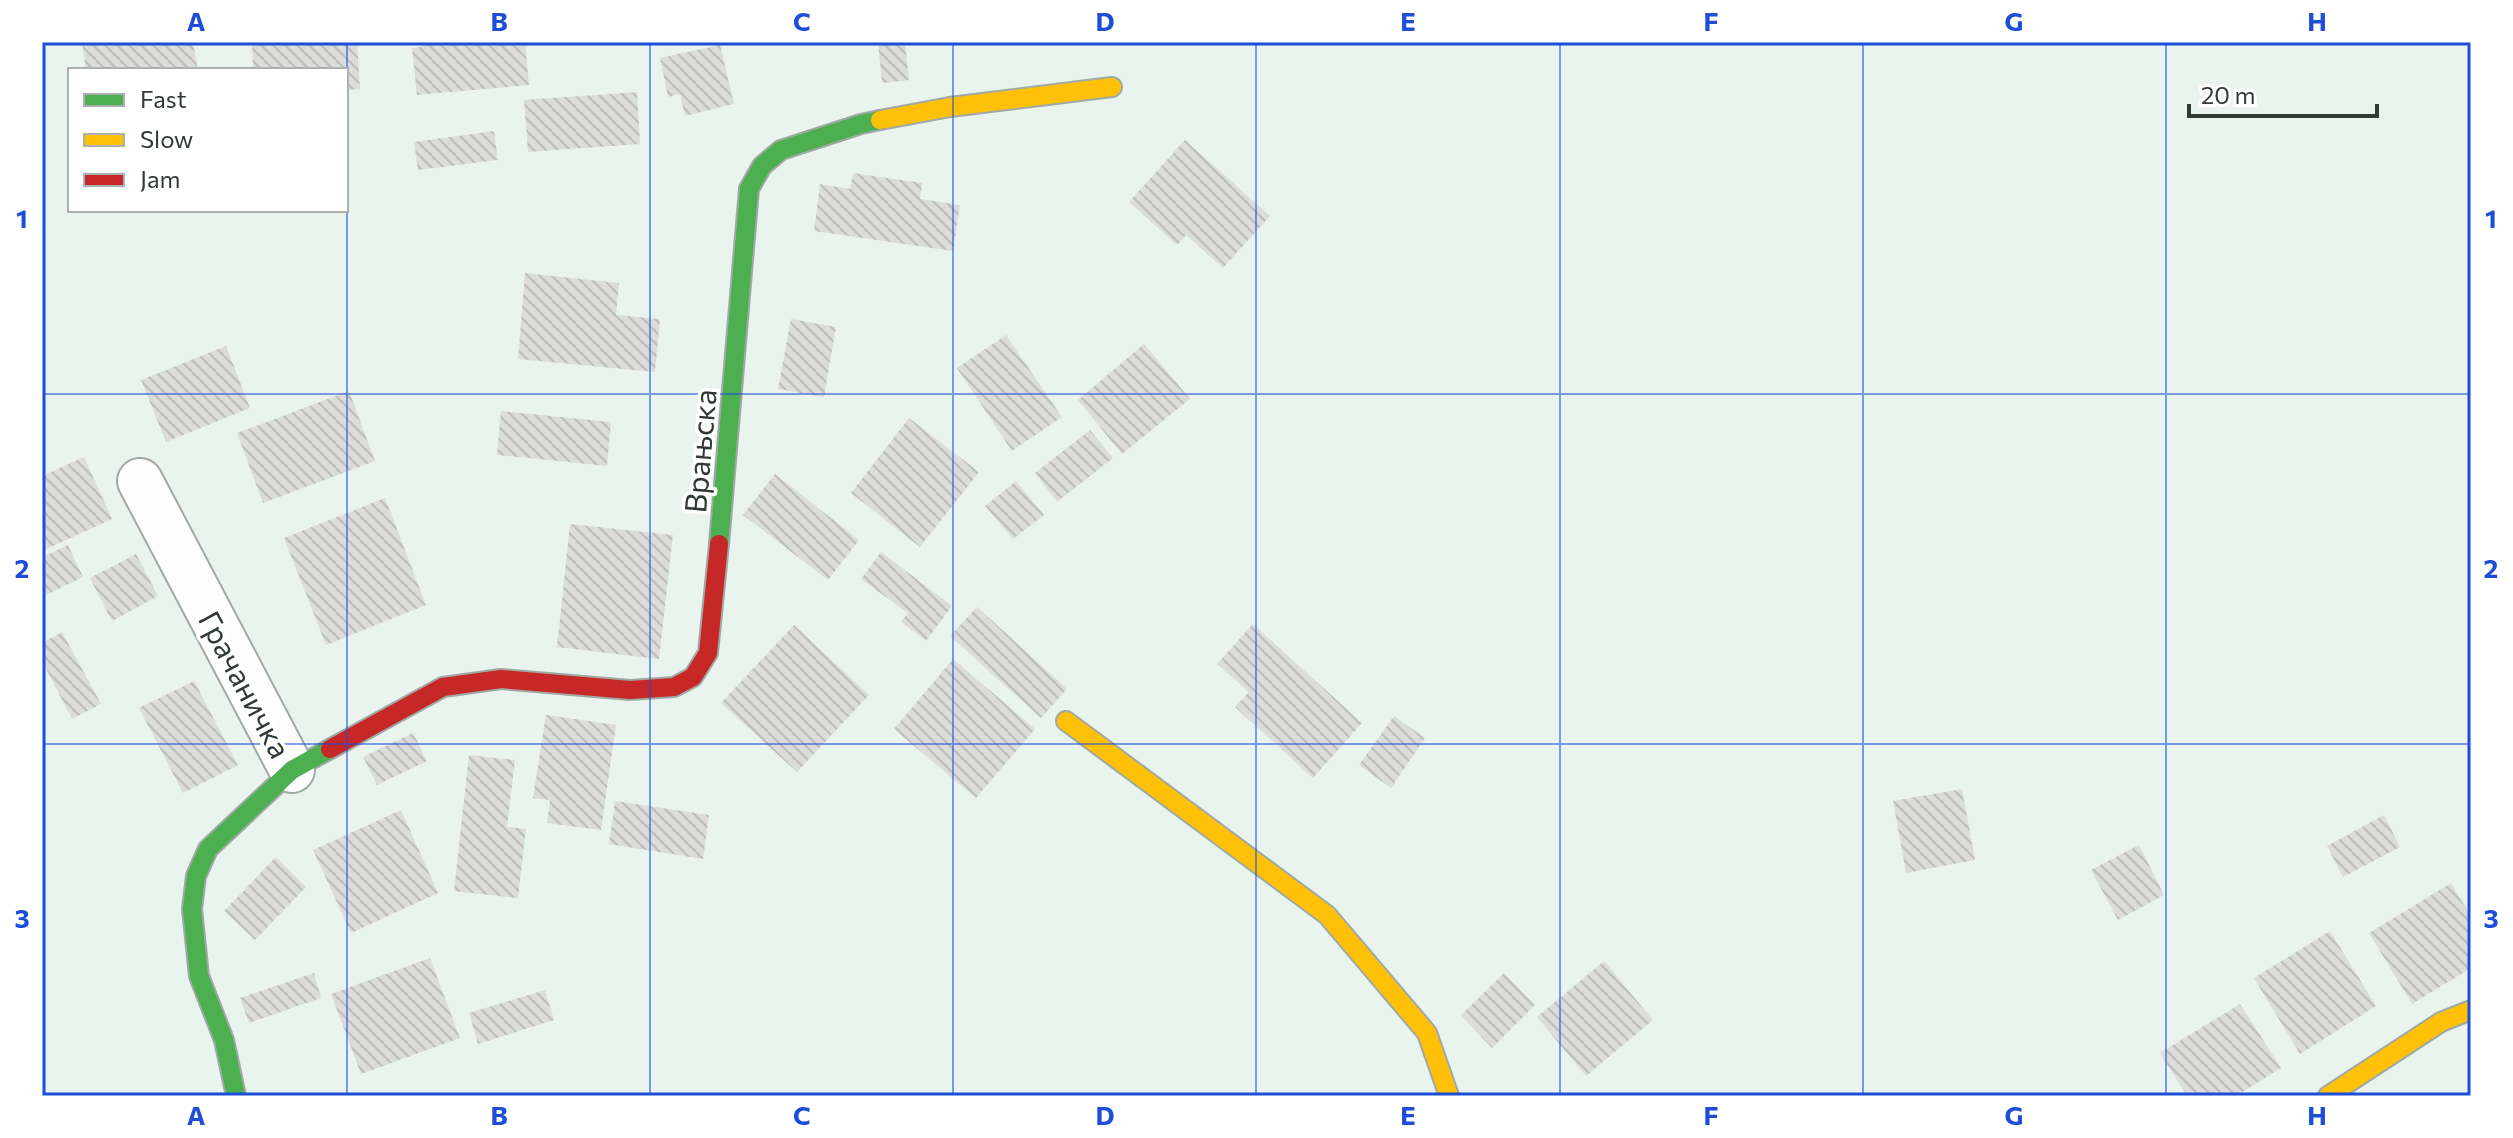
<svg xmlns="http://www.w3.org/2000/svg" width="2513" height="1138" viewBox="0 0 2513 1138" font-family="Commissioner,sans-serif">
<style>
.building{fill:url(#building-back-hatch)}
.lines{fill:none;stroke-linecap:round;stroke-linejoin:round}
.street-casing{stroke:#a0a9a4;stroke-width:48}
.fast-casing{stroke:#a0a9a4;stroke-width:22}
.slow-casing{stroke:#a0a9a4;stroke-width:22}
.jam-casing{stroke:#a0a9a4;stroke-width:22}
.street{stroke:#fcfdfc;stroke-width:44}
.fast{stroke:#4caf50;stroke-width:18}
.slow{stroke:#ffc107;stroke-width:18}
.jam{stroke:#c62828;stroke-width:18}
.grid{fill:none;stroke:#1d4ed8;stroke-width:2;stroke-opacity:0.55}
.labels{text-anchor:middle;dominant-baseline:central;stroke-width:7;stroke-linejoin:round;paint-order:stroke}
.street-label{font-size:30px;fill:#303934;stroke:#fff}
.neatline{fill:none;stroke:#1d4ed8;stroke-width:3}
.grid-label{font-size:26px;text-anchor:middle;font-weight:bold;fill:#1d4ed8}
</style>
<defs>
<pattern id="building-back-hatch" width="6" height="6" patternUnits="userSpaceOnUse" patternTransform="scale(2)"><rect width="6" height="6" fill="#dcddda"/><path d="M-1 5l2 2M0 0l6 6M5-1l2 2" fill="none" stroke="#bdbebc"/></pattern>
</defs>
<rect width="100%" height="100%" fill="#e8f4ed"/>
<g class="building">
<path d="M82 42H193L198 70H86Z"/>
<path d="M252 42H357L360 89 346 90V70H253Z"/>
<path d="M421 42H525L529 85 417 95 412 48 421 47Z"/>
<path d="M878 42H905L909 80 882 83Z"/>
<path d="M720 45 734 104 685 116 680 94 668 97 660 58Z"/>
<path d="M637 92 640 144 528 152 524 100Z"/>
<path d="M494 131 498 160 418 170 414 142Z"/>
<path d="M1185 140 1270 216 1223 268 1186 235 1177 245 1129 202Z"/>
<path d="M853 173 922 183 920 199 960 205 953 251 814 231 820 184 850 189Z"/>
<path d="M525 273 619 283 616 315 660 319 655 372 518 359Z"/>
<path d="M791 319 836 327 824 397 778 389Z"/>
<path d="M1006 335 1062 417 1012 451 957 368Z"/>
<path d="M1144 344 1190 399 1122 454 1078 400Z"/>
<path d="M226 346 250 408 166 442 141 380Z"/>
<path d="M349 391 375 461 263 503 237 433Z"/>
<path d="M501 411 611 422 607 466 497 455Z"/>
<path d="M909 418 979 472 920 547 851 493Z"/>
<path d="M1090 430 1113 458 1057 502 1035 473Z"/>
<path d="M84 457 112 519 42 551V476Z"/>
<path d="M775 474 859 540 828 580 743 515Z"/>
<path d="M1016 481 1044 515 1013 539 985 506Z"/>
<path d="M385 498 426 605 326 645 284 538Z"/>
<path d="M570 524 673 535 659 659 557 647Z"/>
<path d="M68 545 83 577 42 597V557Z"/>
<path d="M881 552 952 606 926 641 901 622 908 613 861 579Z"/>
<path d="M136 554 158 596 112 621 90 578Z"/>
<path d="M977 607 1067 689 1041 718 950 636Z"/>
<path d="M1253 624 1362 723 1313 778 1235 707 1249 692 1217 664Z"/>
<path d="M794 625 869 695 797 772 721 703Z"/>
<path d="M62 632 101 704 72 719 42 661V643Z"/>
<path d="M953 659 1035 729 976 798 894 729Z"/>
<path d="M194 681 238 765 183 793 139 708Z"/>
<path d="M546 715 616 725 601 830 547 823 550 800 533 798Z"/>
<path d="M1394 716 1425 738 1391 788 1359 765Z"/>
<path d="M413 733 427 761 377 785 363 757Z"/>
<path d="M469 755 515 760 507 827 526 829 518 898 454 891Z"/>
<path d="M1962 789 1975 860 1906 873 1893 801Z"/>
<path d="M615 801 709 815 703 859 609 844Z"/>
<path d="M401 810 438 893 351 933 313 850Z"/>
<path d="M2384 815 2400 847 2343 877 2327 846Z"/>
<path d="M2139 845 2164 895 2118 920 2091 870Z"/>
<path d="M276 857 306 887 255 940 224 911Z"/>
<path d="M2451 883 2471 916V968L2412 1004 2369 933Z"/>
<path d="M2330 931 2376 1006 2300 1054 2254 978Z"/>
<path d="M430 958 460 1038 361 1074 331 994Z"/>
<path d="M1604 961 1653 1020 1586 1076 1537 1017Z"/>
<path d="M314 973 321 998 249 1023 240 998Z"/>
<path d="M1504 973 1535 1005 1492 1048 1461 1015Z"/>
<path d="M545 990 554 1020 478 1044 469 1013Z"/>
<path d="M2240 1004 2281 1068 2236 1096H2187L2160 1053Z"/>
</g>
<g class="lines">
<g class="street-casing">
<path id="street" d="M140 481 292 770"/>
</g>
<g class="fast-casing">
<g id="fast">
<path d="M719 544 749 189 762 166 781 150 861 124 880 120"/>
<path d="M236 1096 224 1040 199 976 192 909 196 876 208 849 292 770 330 749"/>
</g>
</g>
<g class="slow-casing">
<g id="slow">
<path d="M880 120 950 107 1112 87"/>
<path d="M1066 721 1327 915 1427 1033 1449 1096"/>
<path d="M2328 1096 2441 1022 2471 1010"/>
</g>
</g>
<g class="jam-casing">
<path id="jam" d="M330 749 443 687 501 679 630 690 674 687 693 677 708 653 719 544"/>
</g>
<use href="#street" class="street"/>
<use href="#fast" class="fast"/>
<use href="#slow" class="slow"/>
<use href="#jam" class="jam"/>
</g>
<path class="grid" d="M347 42V1096M650 42V1096M953 42V1096M1256 42V1096M1560 42V1096M1863 42V1096M2166 42V1096M42 394H2471M42 744H2471"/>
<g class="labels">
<g class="street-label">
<text transform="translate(699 451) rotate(-85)">Врањска</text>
<text transform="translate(246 684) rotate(62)">Грачаничка</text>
</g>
</g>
<rect width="2513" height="1138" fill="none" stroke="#ffffff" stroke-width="88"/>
<rect x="68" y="68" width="280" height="144" fill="#ffffff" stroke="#acb0ae" stroke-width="2"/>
<rect x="84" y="94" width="40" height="12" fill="#4caf50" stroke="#acb0ae" stroke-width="2"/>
<text x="140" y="108" font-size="24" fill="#303934">Fast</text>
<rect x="84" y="134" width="40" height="12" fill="#ffc107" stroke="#acb0ae" stroke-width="2"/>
<text x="140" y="148" font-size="24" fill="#303934">Slow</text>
<rect x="84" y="174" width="40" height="12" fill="#c62828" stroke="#acb0ae" stroke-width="2"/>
<text x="140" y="188" font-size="24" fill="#303934">Jam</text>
<path d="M2189 104v12h188v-12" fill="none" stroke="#303934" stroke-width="4"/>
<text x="2201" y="104" font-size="24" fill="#303934" stroke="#ffffff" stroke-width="6" paint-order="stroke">20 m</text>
<rect x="44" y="44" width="2425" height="1050" class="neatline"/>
<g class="grid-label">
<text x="196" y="31">A</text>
<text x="499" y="31">B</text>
<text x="802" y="31">C</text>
<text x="1105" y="31">D</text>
<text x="1408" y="31">E</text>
<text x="1711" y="31">F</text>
<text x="2014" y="31">G</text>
<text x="2317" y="31">H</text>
<text x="22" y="228">1</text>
<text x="2491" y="228">1</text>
<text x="22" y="578">2</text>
<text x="2491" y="578">2</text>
<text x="22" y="928">3</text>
<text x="2491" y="928">3</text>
<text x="196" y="1125">A</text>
<text x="499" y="1125">B</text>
<text x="802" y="1125">C</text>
<text x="1105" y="1125">D</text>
<text x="1408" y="1125">E</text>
<text x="1711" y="1125">F</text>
<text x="2014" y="1125">G</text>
<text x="2317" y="1125">H</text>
</g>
</svg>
